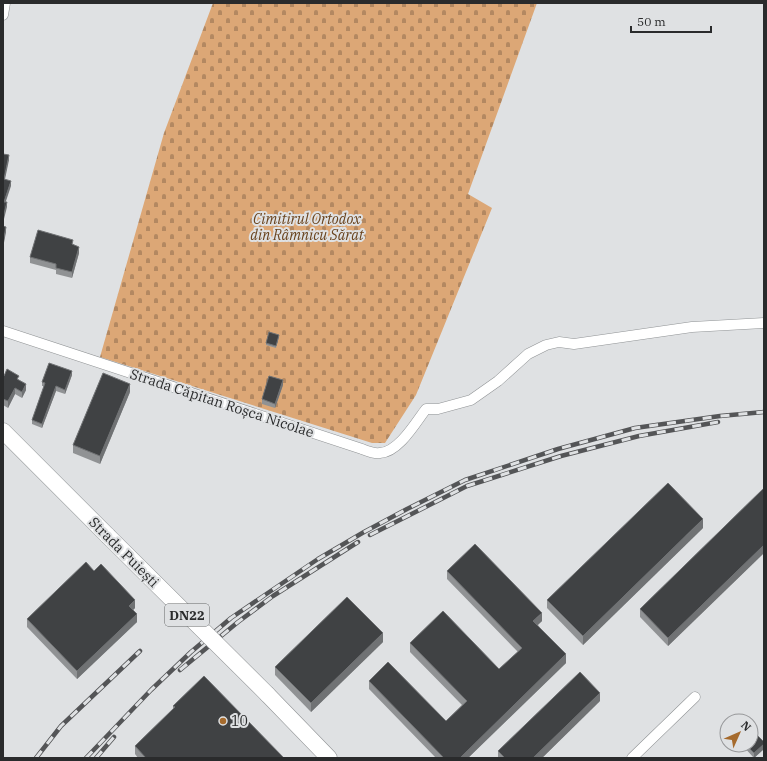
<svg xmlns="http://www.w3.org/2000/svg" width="767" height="761" viewBox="0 0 767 761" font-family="'IBM Plex Serif',serif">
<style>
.cemetery{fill:url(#cemetery-stones)}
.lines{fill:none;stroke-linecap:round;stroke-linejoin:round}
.minor-casing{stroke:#909395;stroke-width:11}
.primary-casing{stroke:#909395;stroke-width:17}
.minor{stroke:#fff;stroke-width:10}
.primary{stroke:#fff;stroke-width:16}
.rail-casing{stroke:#545557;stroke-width:4.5}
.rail{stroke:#dfe1e3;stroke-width:3;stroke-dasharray:9;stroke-linecap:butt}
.primary-bridge-casing{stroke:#909395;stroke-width:17;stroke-linecap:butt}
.primary-bridge{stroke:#fff;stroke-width:16}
.wall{fill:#909294}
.shaded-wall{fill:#707274}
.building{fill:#404244;stroke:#707274}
.poi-dot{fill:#a66b2d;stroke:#dfe1e3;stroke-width:1.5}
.labels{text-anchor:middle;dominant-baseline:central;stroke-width:4;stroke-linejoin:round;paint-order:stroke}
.shield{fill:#dfe1e3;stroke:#606263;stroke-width:1}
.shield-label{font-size:13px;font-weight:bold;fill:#2a2b2c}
.park-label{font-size:14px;font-style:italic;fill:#69431d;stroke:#dfe1e3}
.street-label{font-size:14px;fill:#2a2b2c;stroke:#dfe1e3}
.poi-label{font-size:14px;fill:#2a2b2c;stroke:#dfe1e3;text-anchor:start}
</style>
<defs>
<pattern id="cemetery-stones" width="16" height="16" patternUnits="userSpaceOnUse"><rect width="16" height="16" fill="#dca776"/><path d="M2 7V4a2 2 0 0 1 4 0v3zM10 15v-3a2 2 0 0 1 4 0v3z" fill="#b38861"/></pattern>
</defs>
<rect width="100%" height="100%" fill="#dfe1e3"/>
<path class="cemetery" d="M213 3H537L468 194 492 208 416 395 385 443H372L100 357 164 133Z"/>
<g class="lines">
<g class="minor-casing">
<g id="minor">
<path d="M3 15 5 3"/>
<path d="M3 331 362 449C367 451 374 454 380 453 399 452 416 422 426 409H438L471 400 498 381 528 354 546 345 559 342 574 344 692 327 764 323"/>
<path d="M632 758 695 697"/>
</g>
</g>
<g class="primary-casing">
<g id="primary">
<path d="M3 431 108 536"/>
<path d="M267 694 329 758"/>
</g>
</g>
<use href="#minor" class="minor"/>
<use href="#primary" class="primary"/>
<g class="rail-casing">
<g id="rail">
<path d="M370 535 467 486 561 456 639 436 718 422"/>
<path d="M180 670 238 622 273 596 358 542"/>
<path d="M36 758 61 726 140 651"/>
<path d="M86 758 151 690 191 652 231 618 318 559 364 532 407 509 465 480 558 449 635 428 720 416 764 412"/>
<path d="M96 758 114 737"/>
</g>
</g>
<use href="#rail" class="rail"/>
<g class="primary-bridge-casing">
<path id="primary-bridge" d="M108 536 267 694"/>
</g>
<use href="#primary-bridge" class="primary-bridge"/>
</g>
<g class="wall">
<path d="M73 245 79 253 72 278 56 274V270L30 263V257Z"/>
<path d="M279 337 276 348 266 345V343Z"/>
<path d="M3 375 19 380 26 390 22 398 15 394 8 408 3 405Z"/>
<path d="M72 375 65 394 56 391 42 428 32 424V420L44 386H42V382Z"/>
<path d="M283 385 275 408 262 404V399Z"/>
<path d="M130 392 100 464 73 453V445Z"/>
<path d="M764 488V553L668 646 640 617V609Z"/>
<path d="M703 528 583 645 547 608V600Z"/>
<path d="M94 571 135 608 133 610 137 622 77 679 27 627V619Z"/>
<path d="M447 571 542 621 538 625 566 663 468 758H436L369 689V681L446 721 462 705 410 652V643L499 669 518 652 447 579Z"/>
<path d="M383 642 311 712 275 675V667Z"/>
<path d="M600 701 542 758H498V751Z"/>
<path d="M173 706 284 758H138L135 754V746L173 709Z"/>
<path d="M764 742V749L754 758 742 745H751Z"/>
</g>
<g class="shaded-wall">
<path d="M9 155V160L4 184V179Z"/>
<path d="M11 181V186L4 207V202Z"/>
<path d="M7 202V207L3 223V218Z"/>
<path d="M6 227V232L3 248V243Z"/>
<path d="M79 247V253L72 278V272Z"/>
<path d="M72 371V375L65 394V390Z"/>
<path d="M283 380V385L275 408V404Z"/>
<path d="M26 384V390L22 398V392Z"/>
<path d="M130 384V392L100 464V456Z"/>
<path d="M56 386V391L42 428V424Z"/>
<path d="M15 388V394L8 408V401Z"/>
<path d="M703 519V528L583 645V636Z"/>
<path d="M764 545V553L668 646V638Z"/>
<path d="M135 600V608L129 614V606Z"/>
<path d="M542 613V621L533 629V621Z"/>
<path d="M137 614V622L77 679V671Z"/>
<path d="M383 633V642L311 712V703Z"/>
<path d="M566 654V663L468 758H460Z"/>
<path d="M600 693V701L542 758H533Z"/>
<path d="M764 744V749L754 758V753Z"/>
</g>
<g class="building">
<path d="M3 154 9 155 4 179 11 181 4 202H7L3 218Z"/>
<path d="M3 226 6 227 3 243Z"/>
<path d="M38 230 73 240 72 244 79 247 72 272 56 268V264L30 257Z"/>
<path d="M269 332 279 335 276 346 266 343Z"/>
<path d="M49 363 72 371 65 390 56 386 42 424 32 420 45 383 42 382Z"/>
<path d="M7 369 19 376 17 379 26 384 22 392 15 388 8 401 3 399V375L4 376Z"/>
<path d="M103 373 130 384 100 456 73 445Z"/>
<path d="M269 376 283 380 275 404 262 399Z"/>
<path d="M668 483 703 519 583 636 547 600Z"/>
<path d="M764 488V545L668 638 640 609Z"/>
<path d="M475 544 542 613 533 621 566 654 460 758H444L369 681 388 662 446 721 467 701 410 643 443 611 499 669 522 648 447 571Z"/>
<path d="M86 562 94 571 101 564 135 600 129 606 137 614 77 671 27 619Z"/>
<path d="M347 597 383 633 311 703 275 667Z"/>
<path d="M580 672 600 693 533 758H505L498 751Z"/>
<path d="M204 676 284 758H146L135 746 175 707 173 706Z"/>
<path d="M751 729 764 742V744L754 753 746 745H751Z"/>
</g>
<circle class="poi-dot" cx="223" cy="721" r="4"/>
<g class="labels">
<rect class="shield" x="165" y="604" width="44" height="22" rx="3"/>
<g class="shield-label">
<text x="187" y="615">DN22</text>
</g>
<g class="park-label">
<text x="307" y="219">Cimitirul Ortodox<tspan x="307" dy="16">din Râmnicu Sărat</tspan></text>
</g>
<g class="street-label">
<text transform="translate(222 403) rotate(18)">Strada Căpitan Roșca Nicolae</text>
<text transform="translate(124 552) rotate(45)">Strada Puiești</text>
</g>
<g class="poi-label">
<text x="231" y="721">10</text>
</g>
</g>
<rect width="767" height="761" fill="none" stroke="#2a2b2c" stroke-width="8"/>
<g transform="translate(739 733) rotate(45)"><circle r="19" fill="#dfe1e3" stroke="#97989a"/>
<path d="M0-3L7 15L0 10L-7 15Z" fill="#a66b2d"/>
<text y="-6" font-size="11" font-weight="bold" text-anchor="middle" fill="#2a2b2c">N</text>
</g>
<path d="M631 26v6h80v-6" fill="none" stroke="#2a2b2c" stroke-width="2"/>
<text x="637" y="26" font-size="12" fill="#2a2b2c" stroke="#dfe1e3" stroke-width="3" paint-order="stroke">50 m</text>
</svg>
